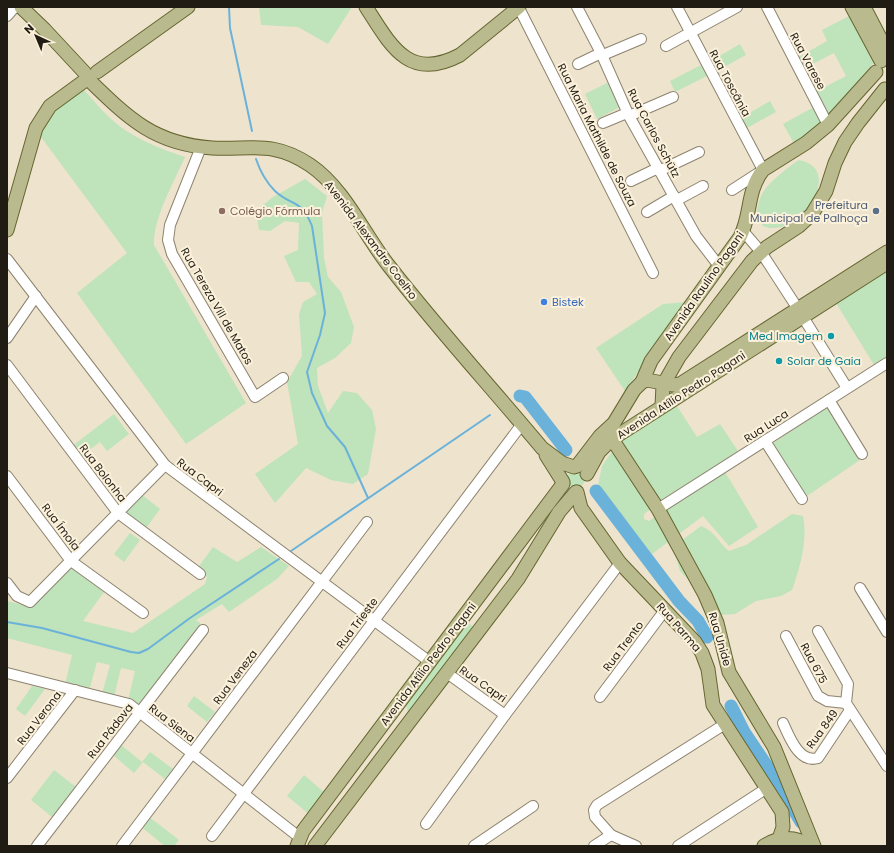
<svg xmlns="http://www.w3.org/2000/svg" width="894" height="853" viewBox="0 0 894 853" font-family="Poppins,sans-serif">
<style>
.green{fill:#bfe3ba}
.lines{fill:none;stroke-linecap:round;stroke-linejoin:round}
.stream{stroke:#6bb2da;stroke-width:2}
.river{stroke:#6bb2da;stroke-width:13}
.minor-casing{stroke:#8d836f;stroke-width:12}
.major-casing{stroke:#666531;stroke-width:15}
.minor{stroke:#fff;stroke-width:10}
.major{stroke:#b9ba8d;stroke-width:13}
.education-dot{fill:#8d6e63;stroke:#fcf1db;stroke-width:1.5}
.service-dot{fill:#5c6f8a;stroke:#fcf1db;stroke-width:1.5}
.shop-dot{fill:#3f7fe0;stroke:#fcf1db;stroke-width:1.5}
.culture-dot{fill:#0f9aa8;stroke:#fcf1db;stroke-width:1.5}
.labels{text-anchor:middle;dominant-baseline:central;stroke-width:4;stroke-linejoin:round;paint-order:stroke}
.street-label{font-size:11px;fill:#201c14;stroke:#fcf1db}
.service-label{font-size:11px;fill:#4e5e75;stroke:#fcf1db;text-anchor:end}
.education-label{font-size:11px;fill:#785e54;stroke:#fcf1db;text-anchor:start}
.shop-label{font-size:11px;fill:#366cbe;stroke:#fcf1db;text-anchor:start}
.culture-label{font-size:11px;fill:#0d838f;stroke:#fcf1db;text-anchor:end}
</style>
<rect width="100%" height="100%" fill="#eee4ce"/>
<g class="green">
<path d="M259 7H352L328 44 298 27 261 25Z"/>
<path d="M851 15 875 61 830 118 817 91 846 76 834 53 805 68 799 57 827 41 822 30Z"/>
<path d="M740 44 746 55 717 71 711 61Z"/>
<path d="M701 65 707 76 675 92 670 81Z"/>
<path d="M611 81 622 106 597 119 585 94Z"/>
<path d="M81 87C91 97 100 109 111 119 132 138 158 148 185 157 174 182 153 218 154 245L246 403 186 444 77 293 127 253 38 133 45 119Z"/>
<path d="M770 101 776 112 747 128 741 118Z"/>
<path d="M814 107 824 125 794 143 783 124Z"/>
<path d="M799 160C847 169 797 241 763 226L756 216C760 191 765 187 784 171 789 167 793 163 799 160Z"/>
<path d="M305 179 327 196 322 213 324 258 328 277 341 292 354 327 351 343 335 358 317 368 318 386 328 413 343 391 357 393 372 410 376 429 368 474 353 484 331 480 306 468 275 503 255 474 298 444 287 382 302 356 299 314 303 302 317 294 309 282H296L284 256 298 250 299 223 285 221 270 231 259 230 256 211 273 197Z"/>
<path d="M887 271V356L874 365 836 303Z"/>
<path d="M687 302 625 391 596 348 663 304Z"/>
<path d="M675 403 697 437 720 424 738 451 658 503 619 439Z"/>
<path d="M827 407 860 460 804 498 772 444Z"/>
<path d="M114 414 129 434 107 451 100 442 79 458 71 447Z"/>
<path d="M613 450 651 509 644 514V519L649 521 725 472 758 527 729 546 703 516 652 554 598 485 602 466Z"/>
<circle cx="576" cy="479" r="9"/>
<path d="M141 494 160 509 144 531 122 514Z"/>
<path d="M792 514 803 516C808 541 800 567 792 590L781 596 756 601 735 614 722 615 711 610 697 589 680 571 673 547 701 526C716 532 717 541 729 551L746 545Z"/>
<path d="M130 533 140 540 124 562 114 554Z"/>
<path d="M213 547 237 562 261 547 289 566 277 579 229 612 222 604 196 620 200 623 201 627 140 706 128 700 135 671 121 668 114 697 102 694 110 665 97 662 89 691 65 684 72 655 7 638V601L31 607 71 568 104 592 83 621 133 633 205 584 207 577 197 569Z"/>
<path d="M469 623 473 627 410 712H408L406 706 466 624Z"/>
<path d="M32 686 45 689 25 716 16 709Z"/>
<path d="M194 696 215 712 207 722 187 706Z"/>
<path d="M121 745 142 762 150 752 173 769 165 779 143 762 134 773 113 755Z"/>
<path d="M54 770 76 787 52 817 31 800Z"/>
<path d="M304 775 325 793 309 814 287 796Z"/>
<path d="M148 816 179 840 174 846H165L140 826Z"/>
</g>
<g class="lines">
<g class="stream">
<path d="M229 7 230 28 252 131"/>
<path d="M256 159C260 171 266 182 275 191 292 207 301 198 312 226L325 313 320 335 307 372 312 393 327 426 345 447 368 498"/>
<path d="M291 551 490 415"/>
<path d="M7 622 42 628 131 652 139 653 148 649 190 618 279 559"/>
</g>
<g class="river">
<path d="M520 396 525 397 566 450"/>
<path d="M596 491 679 601 698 621 707 637"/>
<path d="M731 706 744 732 771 772 801 822"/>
</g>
<g class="minor-casing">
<g id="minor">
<path d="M577 7 601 53 629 116 696 236 719 266"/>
<path d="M677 7 763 170 732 190"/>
<path d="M767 7 828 125"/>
<path d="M519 8 653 273"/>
<path d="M7 16 15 7"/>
<path d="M666 46 737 7"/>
<path d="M603 55 641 39"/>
<path d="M578 64 601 53"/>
<path d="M629 116 673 97"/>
<path d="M603 123 627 113"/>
<path d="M201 147 170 225 168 240 172 254 255 397 283 378"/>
<path d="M659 171 699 152"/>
<path d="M631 181 658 168"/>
<path d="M677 200 703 186"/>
<path d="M647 212 674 196"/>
<path d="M743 231 761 252 798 309"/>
<path d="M7 259 165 465 430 662"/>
<path d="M803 317 847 388"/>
<path d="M7 338 36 296"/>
<path d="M7 365 118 513 200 574"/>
<path d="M829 400 862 454"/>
<path d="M765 441 802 499"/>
<path d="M7 476 71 561 143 613"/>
<path d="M658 509 887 363"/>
<path d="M7 583 17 596 30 602 165 465"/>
<path d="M860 588 887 632"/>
<path d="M818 631 848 684 846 703 887 766"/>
<path d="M786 636 818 696 827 701 846 703"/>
<path d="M7 673 129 704 299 837"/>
<path d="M447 673 505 715"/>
<path d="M600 697 665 610"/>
<path d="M783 723C789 736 799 764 818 758L850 710"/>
<path d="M7 778 75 690"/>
<path d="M426 824 505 715 620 563"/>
<path d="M611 835 595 817 594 810 597 805 725 724"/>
<path d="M212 836 522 424"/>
<path d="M37 846 203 630"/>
<path d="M122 846 367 522"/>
<path d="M474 846 533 806"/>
<path d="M594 846 611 835 636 846"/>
<path d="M678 846 767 788"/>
</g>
</g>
<g class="major-casing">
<g id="major">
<path d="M21 7 45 30 85 73"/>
<path d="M366 7C391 46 409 82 460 55L519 7"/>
<path d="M852 7 881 61"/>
<path d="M864 7 887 51"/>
<path d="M97 72 188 7"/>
<path d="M89 80C128 118 154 144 212 148 251 150 273 140 310 165 345 189 363 233 389 266 438 329 491 387 542 448L562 463 574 467"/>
<path d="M7 230 36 128 50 106 87 79"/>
<path d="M642 382 651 361 740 237C752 214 746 192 763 170L806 143 828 125 876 72"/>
<path d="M662 406 663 385 679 357 752 261 767 247 799 226 812 214 826 191 835 163 845 142 858 123 885 89"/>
<path d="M612 439 658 509 705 595 717 623 729 672 774 747 814 846"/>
<path d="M546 455 563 482"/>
<path d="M577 466 600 436 614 423 634 390 642 382 647 380 673 385 680 384 887 252"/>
<path d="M587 474 599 452 612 439 887 263"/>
<path d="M577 492 581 508 620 563 695 642 702 653 708 669 713 705 782 812 783 827 779 839"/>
<path d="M297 846 303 831 563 484"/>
<path d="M315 846 518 579 559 512 576 492"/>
<path d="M764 846C779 836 796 836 810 846"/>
</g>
</g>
<use href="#minor" class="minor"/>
<use href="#major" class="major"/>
</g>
<circle class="education-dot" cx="222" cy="211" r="4"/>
<circle class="service-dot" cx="876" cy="211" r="4"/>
<circle class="shop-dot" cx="544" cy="302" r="4"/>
<g class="culture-dot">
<circle cx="831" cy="336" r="4"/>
<circle cx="779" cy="361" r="4"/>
</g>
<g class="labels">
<g class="street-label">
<text transform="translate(808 61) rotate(62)">Rua Varese</text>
<text transform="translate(730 83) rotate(62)">Rua Toscânia</text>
<text transform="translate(654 133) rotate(62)">Rua Carlos Schütz</text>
<text transform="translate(597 135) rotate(63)">Rua Maria Mathilde de Souza</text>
<text transform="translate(371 240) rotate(53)">Avenida Alexandre Coelho</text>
<text transform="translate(704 286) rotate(-55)">Avenida Raulino Pagani</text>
<text transform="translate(217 306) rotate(60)">Rua Tereza Vill de Matos</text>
<text transform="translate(681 395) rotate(-33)">Avenida Atílio Pedro Pagani</text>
<text transform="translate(766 426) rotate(-33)">Rua Luca</text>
<text transform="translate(103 473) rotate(53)">Rua Bolonha</text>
<text transform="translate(200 477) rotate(37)">Rua Capri</text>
<text transform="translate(61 527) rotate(53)">Rua Ímola</text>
<text transform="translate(357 623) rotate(-53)">Rua Trieste</text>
<text transform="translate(679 627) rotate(49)">Rua Parma</text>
<text transform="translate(720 639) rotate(74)">Rua Unide</text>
<text transform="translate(623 646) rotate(-53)">Rua Trento</text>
<text transform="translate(814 663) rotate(62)">Rua 675</text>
<text transform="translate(428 664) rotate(-53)">Avenida Atílio Pedro Pagani</text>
<text transform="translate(235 677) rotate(-53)">Rua Veneza</text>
<text transform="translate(483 684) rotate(35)">Rua Capri</text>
<text transform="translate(39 718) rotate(-52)">Rua Verona</text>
<text transform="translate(172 723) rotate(38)">Rua Siena</text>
<text transform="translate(822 729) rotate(-54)">Rua 849</text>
<text transform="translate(110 731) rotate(-52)">Rua Pádova</text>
</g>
<g class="service-label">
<text x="868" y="205">Prefeitura<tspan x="868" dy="13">Municipal de Palhoça</tspan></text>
</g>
<g class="education-label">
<text x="230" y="211">Colégio Fórmula</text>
</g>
<g class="shop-label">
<text x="552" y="302">Bistek</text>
</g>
<g class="culture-label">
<text x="823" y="336">Med Imagem</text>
<text x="787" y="361" text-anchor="start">Solar de Gaia</text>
</g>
</g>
<rect width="894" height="853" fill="none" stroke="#201c14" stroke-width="16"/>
<g transform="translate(36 36) rotate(316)" stroke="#fcf1db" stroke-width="3" paint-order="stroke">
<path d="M0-3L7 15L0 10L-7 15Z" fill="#201c14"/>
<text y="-6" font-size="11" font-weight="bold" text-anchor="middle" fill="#201c14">N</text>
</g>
</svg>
